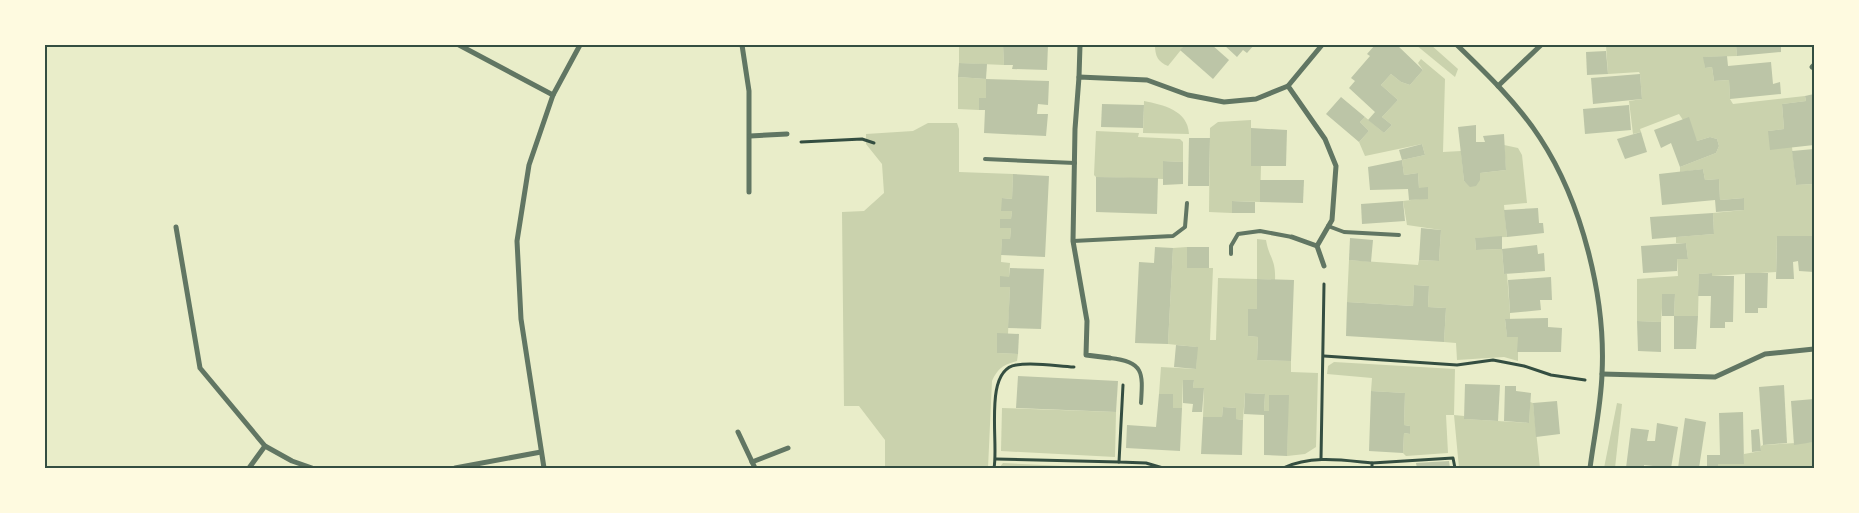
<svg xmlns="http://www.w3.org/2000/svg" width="1859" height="513" viewBox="0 0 1859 513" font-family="'Asap Condensed',sans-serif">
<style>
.green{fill:#cad2ad}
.building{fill:#bcc5a7}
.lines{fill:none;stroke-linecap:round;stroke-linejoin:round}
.path{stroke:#344e41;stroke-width:3}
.service{stroke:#617663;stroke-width:4}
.minor{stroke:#617663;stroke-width:5}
.neatline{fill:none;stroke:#344e41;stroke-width:2}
</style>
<rect width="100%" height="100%" fill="#e9edc9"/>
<g class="green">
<path d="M959 45H1003L1004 65 959 63Z"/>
<path d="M1155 45H1185L1168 66C1158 62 1155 56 1155 45Z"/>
<path d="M1416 45H1431L1458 69 1455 77Z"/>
<path d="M1606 45H1736L1737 56 1704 57 1705 68 1712 67 1714 81 1729 80 1730 99 1733 104 1805 96 1806 101 1782 104 1784 129 1768 131 1792 147 1796 185 1814 184V236H1777L1776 272 1712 276V273L1699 274 1698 316H1674L1675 294H1663L1661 322 1637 321V279L1678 276 1677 259H1688L1686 243H1676V237L1714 234 1713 213 1744 210 1743 198 1720 200 1719 179 1705 180 1703 169 1680 172V167L1716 153 1719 146 1717 139 1710 137 1697 141 1679 114 1640 129 1641 132 1633 134 1629 101 1642 99 1640 74 1639 72 1608 74Z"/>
<path d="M1421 59 1445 79 1443 152 1461 151 1464 181 1470 186 1480 173 1506 170 1504 145 1518 148 1522 155 1527 203 1504 205 1507 237 1475 238 1476 250 1502 249 1504 274H1507L1510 313V319L1505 320 1507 336 1518 337V361L1504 357 1457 360 1456 343 1444 342 1446 308 1428 307 1429 286 1414 285 1413 306 1347 302 1349 260 1418 265 1419 260 1439 261 1441 230 1407 225 1403 201 1428 198V188H1419L1418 173 1404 175 1402 160 1425 155 1422 144 1365 156 1359 142 1369 131 1360 122 1365 117 1384 133 1392 125 1382 117 1398 100 1381 85 1391 74 1401 82 1410 85 1423 70 1418 63Z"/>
<path d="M958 77 986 79V98H979V110L958 109Z"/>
<path d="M1144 101C1163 105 1188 110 1189 134L1143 133Z"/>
<path d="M1251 120V166H1261L1260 202 1233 201 1232 213 1209 212 1210 128 1218 122Z"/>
<path d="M928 123H957L959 129V172L1013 174 1012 199 1002 198V211H1012L1011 219H1000L1011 228 1010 239H1002L1001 262 1010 263 1009 277H1000V287H1010L1008 334H997V353L1018 354 1017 361C1003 365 998 368 992 381L988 468H885V440L859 406H844L842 212 864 211 884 193 882 164 866 144V134L913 131Z"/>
<path d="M1096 131 1139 133 1138 137 1180 139 1183 142V162L1163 161V179L1096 177 1094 175Z"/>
<path d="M1257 239 1266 240C1269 258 1276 259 1275 280L1257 279V309H1248V336L1258 337 1257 360 1291 361V372L1318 373 1316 447 1305 454 1287 456 1288 395H1269V411H1264L1265 394 1245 393 1243 420 1236 419V408L1223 407 1222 417H1203L1204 389 1193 388 1194 380H1183L1182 408H1173V394H1159L1161 367 1196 369 1197 347 1168 344 1173 248 1187 247V268H1213L1210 340H1216L1218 278 1257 279Z"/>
<path d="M1334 362 1455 369 1454 415 1464 416 1465 419 1529 423 1530 402 1533 403 1540 468H1459L1454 415H1446L1448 453 1406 456 1403 453 1404 433 1410 434V426L1404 425 1405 393 1371 391 1372 378 1327 374 1328 366Z"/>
<path d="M1617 403 1622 404 1615 468H1604Z"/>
<path d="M1002 408 1116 412 1115 457 1001 451Z"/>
<path d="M1814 442V468H1718V464H1744V454L1761 451V446L1763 445Z"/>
<path d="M1003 463 1064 466V468H999Z"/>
</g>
<g class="building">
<path d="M1003 45H1048L1047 70 1012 69 1013 65H1004Z"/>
<path d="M1185 45H1212L1229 60 1213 79 1180 50Z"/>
<path d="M1224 45H1254L1247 53 1243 50 1237 57Z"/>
<path d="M1375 45H1397L1423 70 1410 85 1401 82 1391 74 1381 85 1398 100 1382 117 1392 125 1384 133 1368 120 1375 112 1349 88 1355 81 1351 78 1370 56 1367 54Z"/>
<path d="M1736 45H1781V52L1737 56Z"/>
<path d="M1606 51 1608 74 1587 75 1586 52Z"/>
<path d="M1727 56 1728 66 1771 62 1773 84 1780 82 1781 94 1730 99 1729 80 1714 81 1712 67 1705 68 1703 57Z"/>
<path d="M959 63 987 64 986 79 958 77Z"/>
<path d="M1640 74 1642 99 1593 104 1591 78Z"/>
<path d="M986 79 1049 81 1048 105 1038 104 1037 114H1048L1046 136 984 133 985 110H979V98H986Z"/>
<path d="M1814 94V119H1812V125H1814V145L1770 150 1768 131 1784 129 1782 104 1806 101 1805 96Z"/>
<path d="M1341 97 1365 117 1360 122 1369 131 1359 142 1326 114Z"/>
<path d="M1102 104 1144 105 1143 128 1101 127Z"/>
<path d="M1629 105 1631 130 1585 134 1583 109Z"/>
<path d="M1689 117 1697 141 1710 137 1717 139 1719 146 1716 153 1680 167 1671 143 1661 148 1654 130Z"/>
<path d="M1476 125V142H1485L1483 136 1504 134 1506 170 1480 173V180L1476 186 1470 187 1464 181 1458 127Z"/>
<path d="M1251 128 1287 130 1286 166H1251Z"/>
<path d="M1641 132 1647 152 1625 159 1617 139Z"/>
<path d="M1189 138H1210L1209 186H1188Z"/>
<path d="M1422 144 1425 155 1402 160 1399 150Z"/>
<path d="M1814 149V184L1796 185 1792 151Z"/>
<path d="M1402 160 1404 175 1418 173 1419 188 1428 187V199L1409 200 1408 189 1370 190 1368 167Z"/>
<path d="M1163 161 1183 162V184L1163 185Z"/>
<path d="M1703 169 1705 180 1719 179 1720 200 1744 198V210L1716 212 1715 200 1662 205 1659 174Z"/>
<path d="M1013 174 1049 176 1045 257 1001 255 1002 239H1010L1011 228H1000V219H1011L1012 211H1001L1002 198 1012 199Z"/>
<path d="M1096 177 1158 178 1157 214 1096 212Z"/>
<path d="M1260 180H1304L1303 203 1260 202Z"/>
<path d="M1232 201 1255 202V213H1232Z"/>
<path d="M1403 201 1405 221 1362 224 1361 204Z"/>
<path d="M1538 208 1539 223H1543L1544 233 1507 237 1504 210Z"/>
<path d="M1713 213 1714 234 1652 239 1650 217Z"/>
<path d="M1421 228 1441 230 1439 261 1419 260Z"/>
<path d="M1502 236V249L1537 245 1538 254 1544 253 1545 271 1504 274 1502 249 1476 250 1475 238Z"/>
<path d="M1777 236H1814V272L1799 271 1798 261 1793 262 1794 279H1776Z"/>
<path d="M1350 238 1373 240 1371 262 1349 260Z"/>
<path d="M1686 243 1688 259H1677V271L1643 273 1641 246Z"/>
<path d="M1155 247 1173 248 1168 344 1135 343 1139 262 1154 263Z"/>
<rect x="1187" y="247" width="22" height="21"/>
<path d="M1010 268 1044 269 1041 329 1008 328 1010 287H1000V276L1009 277Z"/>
<path d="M1712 273V276H1734L1733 322H1725V328H1710L1711 296H1698L1699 274Z"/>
<path d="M1745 273H1768L1767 308H1758V313H1745Z"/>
<path d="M1551 277 1552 300H1540L1541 310 1510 313 1508 280Z"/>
<path d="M1257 279 1294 280 1291 361 1257 360 1258 337 1248 336V309H1257Z"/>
<path d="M1414 285 1429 286 1428 307 1446 308 1444 342 1346 336 1347 302 1413 306Z"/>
<path d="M1662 294H1675L1674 316H1662Z"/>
<path d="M1674 316H1698L1696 349H1674Z"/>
<path d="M1548 318V327L1562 328 1561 352H1517L1518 337H1507L1505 319Z"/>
<path d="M1637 321 1661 322V352L1638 351Z"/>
<path d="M997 333 1019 334 1018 354 997 353Z"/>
<path d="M1176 345 1198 347 1196 369 1174 367Z"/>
<path d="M1018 376 1118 381 1116 412 1016 408Z"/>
<path d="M1183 380H1194L1193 388H1204L1202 412H1192L1193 404 1183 403Z"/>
<path d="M1465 384 1500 385 1498 421 1464 419Z"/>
<path d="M1784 385 1787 443 1763 445 1759 387Z"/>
<path d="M1505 386H1516V391L1531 393 1529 423 1504 421Z"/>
<path d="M1371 391 1405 393 1404 425 1410 426V434L1404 433 1403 453 1369 451Z"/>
<path d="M1245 393 1265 394 1264 411H1269V395H1289L1287 456 1264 455V415L1244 414Z"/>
<path d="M1159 394H1173V408H1182L1180 451 1126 448 1127 425 1156 427Z"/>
<path d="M1814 399V442L1794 445 1791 401Z"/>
<path d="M1557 401 1560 434 1536 437 1533 403Z"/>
<path d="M1223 407 1236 408V419L1243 420 1242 455 1201 454 1203 417H1222Z"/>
<path d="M1743 412 1744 464H1718V468H1707V455H1720L1719 413Z"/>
<path d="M1685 418 1706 422 1699 468H1678Z"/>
<path d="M1657 423 1678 427 1671 468 1644 465V468H1626L1631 428 1649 430 1647 441H1655Z"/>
<path d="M1759 429 1761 451 1752 452 1751 430Z"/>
<path d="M1449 461 1450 468H1417L1416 463Z"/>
</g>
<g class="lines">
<g class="path">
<path d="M801 142 862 139 874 143"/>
<path d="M1324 356 1457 365 1493 360 1524 366 1551 375 1585 380"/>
<path d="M1123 385 1119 462 1146 463 1163 468"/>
<path d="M996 459 1119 462"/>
<path d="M1321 459 1324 284"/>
<path d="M1372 463 1453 458 1455 468"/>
<path d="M994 468C999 443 983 370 1016 365 1034 362 1056 366 1074 367"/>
<path d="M1283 468C1312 455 1341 460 1372 463V468"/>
</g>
<g class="service">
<path d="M985 159 1075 163"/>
<path d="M1328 226 1344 232 1399 235"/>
<path d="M1073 241 1173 236 1185 227 1187 203"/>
<path d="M1231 254V246L1238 234 1260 231 1292 237"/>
<path d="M1110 358C1144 362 1143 372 1141 403"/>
</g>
<g class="minor">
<path d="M459 45 553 95"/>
<path d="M742 45 749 91V192"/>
<path d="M1322 45 1288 86 1325 139 1336 166 1332 220 1317 246 1324 266"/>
<path d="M1457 45C1486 73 1518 104 1540 138 1582 202 1606 298 1602 374 1601 405 1594 437 1590 468"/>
<path d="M1812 67 1814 65"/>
<path d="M1079 77 1080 45"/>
<path d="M1498 86 1541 45"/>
<path d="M750 136 787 134"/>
<path d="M176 227 200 368 265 446 292 461 312 468"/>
<path d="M1292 237 1317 246"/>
<path d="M1110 358 1086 355 1087 321 1073 241 1075 129 1079 77 1147 80 1188 95 1224 102 1256 99 1288 86"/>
<path d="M1602 374 1715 377 1765 354 1814 349"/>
<path d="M738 432 755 468"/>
<path d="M752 462 788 448"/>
<path d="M249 468 265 446"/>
<path d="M455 468 541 452"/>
<path d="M544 468 521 319 517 241 529 165 553 95 580 45"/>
</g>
</g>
<rect width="1859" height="513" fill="none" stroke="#fefae0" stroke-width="92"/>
<rect x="46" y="46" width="1767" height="421" class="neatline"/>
</svg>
